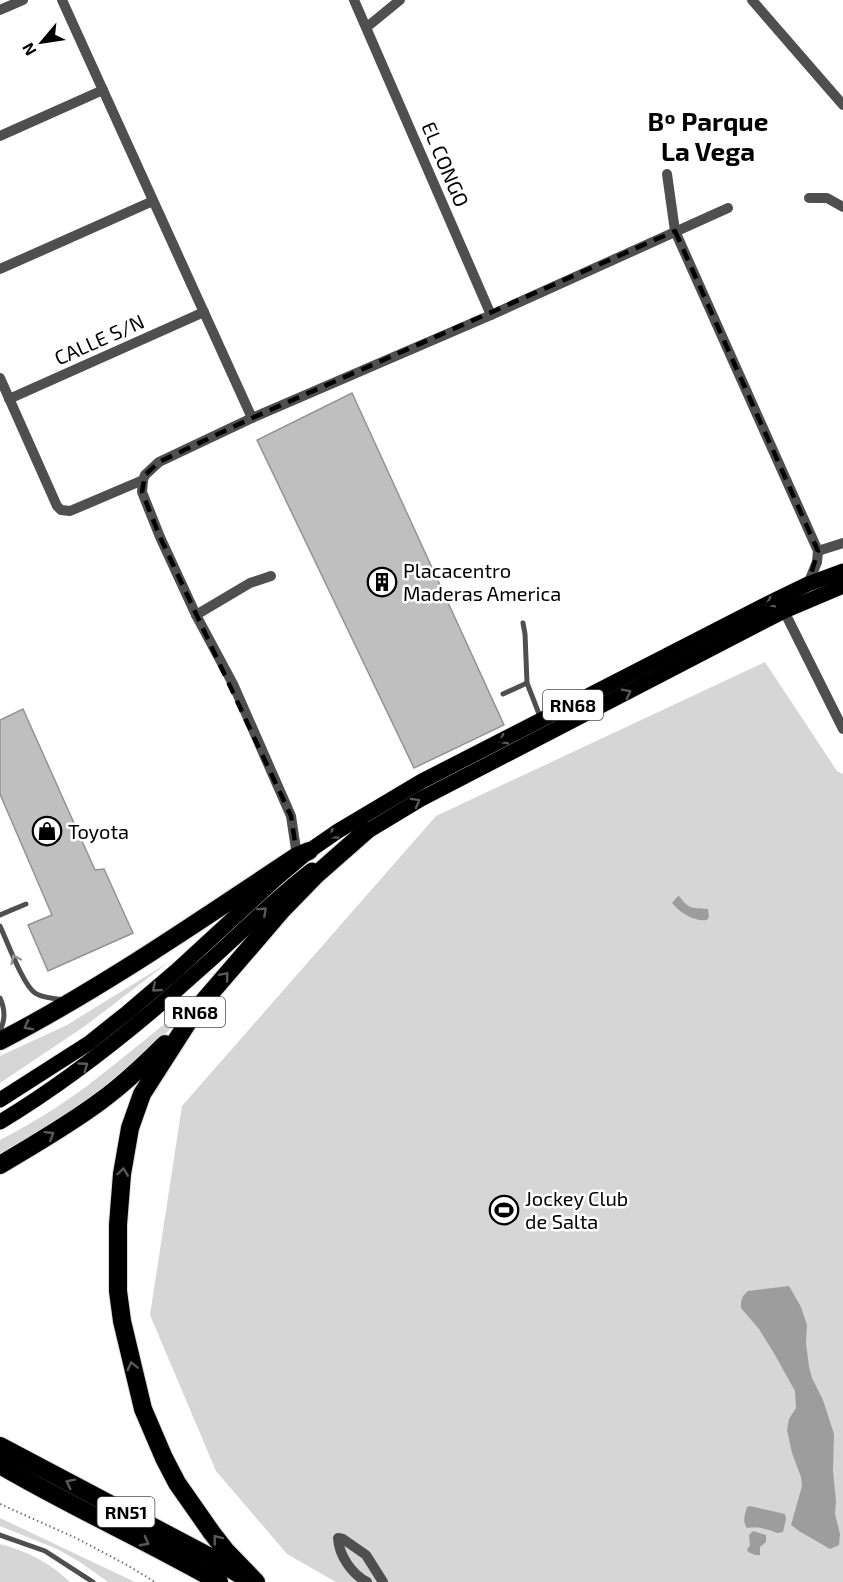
<svg xmlns="http://www.w3.org/2000/svg" width="843" height="1582" viewBox="0 0 843 1582" font-family="'Exo 2',sans-serif">
<style>
.green{fill:#d6d6d6}
.water{fill:#9d9d9d}
.building{fill:#bfbfbf;stroke:#939393;stroke-width:1.5}
.lines{fill:none;stroke-linecap:round;stroke-linejoin:round}
.primary-casing{stroke:#dbdbdb;stroke-width:16}
.highway-casing{stroke:#dbdbdb;stroke-width:20}
.path{stroke:#717171;stroke-width:2;stroke-dasharray:1.5 3;stroke-linecap:butt}
.lane{stroke:#4f4f4f;stroke-width:5}
.street{stroke:#4f4f4f;stroke-width:10}
.primary{stroke:#000;stroke-width:15}
.highway{stroke:#000;stroke-width:18}
.oneway{stroke:#595959}
.oneway2{stroke:#959595}
.marked{fill:none;stroke:#000;stroke-width:4.5;stroke-dasharray:12 8;stroke-linejoin:round}
.labels{text-anchor:middle;dominant-baseline:central;stroke-width:5;stroke-linejoin:round;paint-order:stroke}
.shield{fill:#fff;stroke:#4c4c4c;stroke-width:1.5}
.shield-label{font-size:18px;font-weight:bold;fill:#000}
.street-label{font-size:20px;fill:#000;stroke:#fff}
.poi-label{font-size:20px;fill:#000;stroke:#fff;text-anchor:start}
.district-label{font-size:26px;font-weight:bold;fill:#000;stroke:#fff}
</style>
<rect width="100%" height="100%" fill="#fff"/>
<g class="green">
<path d="M765 662 837 771 843 774V1582H336L287 1554 216 1471 150 1315 182 1106 436 816Z"/>
<path d="M169 962 85 1026 0 1083V1056L67 1025Z"/>
<path d="M202 994 174 1026 95 1097 32 1140 0 1155V1140C35 1122 70 1100 101 1075 135 1049 168 1020 202 994Z"/>
<path d="M0 1518 135 1582H108L80 1562 57 1549 0 1526Z"/>
<path d="M0 1544C27 1551 50 1563 70 1582H0Z"/>
</g>
<g class="water">
<path d="M678 896 680 897C690 911 693 907 708 909L709 917 707 920C695 922 680 913 672 903Z"/>
<path d="M789 1286 801 1307 807 1325 806 1343 809 1367 812 1378 823 1400 834 1434 833 1471 836 1501 835 1514 840 1534 839 1545 830 1549 799 1531 791 1525 802 1486 801 1477 792 1453 787 1430 789 1419 796 1408 795 1391 775 1355 759 1329 741 1308V1302L743 1296 748 1291Z"/>
<path d="M750 1506 785 1514 786 1519 783 1532 777 1533C768 1529 757 1526 747 1528 742 1521 745 1514 747 1507Z"/>
<path d="M753 1531 766 1535V1542L760 1547V1555H755L748 1552 747 1549 750 1546 749 1535Z"/>
</g>
<g class="building">
<path d="M352 393 504 725 414 768 257 440Z"/>
<path d="M23 709 95 870 104 869 133 933 48 971 28 925 52 915 0 794V720Z"/>
</g>
<g class="lines">
<g class="primary-casing">
<g id="primary">
<path d="M358 837 421 799 784 611 843 586"/>
<path d="M0 1100 89 1043 128 1012 176 971 277 878 309 851 338 831 422 781 765 605 808 584 843 571"/>
<path d="M0 1122C75 1077 142 1022 206 964 242 932 274 899 312 870"/>
</g>
</g>
<g class="highway-casing">
<g id="highway">
<path d="M192 1016 142 1094 130 1128 122 1174 118 1225V1291L122 1321 143 1409 164 1458 177 1483 212 1533 226 1551 256 1582"/>
<path d="M184 1024 282 910 316 875 366 831"/>
<path d="M0 1041C104 987 200 920 297 856L309 851"/>
<path d="M0 1165C35 1144 70 1124 102 1100 125 1083 145 1064 165 1044"/>
<path d="M0 1446 212 1558 239 1574"/>
<path d="M0 1465C72 1507 147 1541 219 1582"/>
</g>
</g>
<path class="path" d="M0 1504 76 1538 127 1565 155 1582"/>
<g class="lane">
<path d="M523 623 525 634 527 683 541 719"/>
<path d="M503 694 527 683"/>
<path d="M0 915 26 904"/>
<path d="M0 926C7 941 23 985 35 993 42 998 54 998 62 1000"/>
<path d="M0 998C5 1009 6 1019 0 1030"/>
<path d="M0 1535 45 1551 93 1582"/>
</g>
<g class="street">
<path d="M62 0 252 418"/>
<path d="M354 0 491 315"/>
<path d="M752 0 843 105"/>
<path d="M0 10 23 0"/>
<path d="M367 27 400 0"/>
<path d="M0 136 103 90"/>
<path d="M667 174 675 231 818 551 817 562 808 584"/>
<path d="M809 198H827L843 207"/>
<path d="M0 269 153 201"/>
<path d="M0 378 57 506 61 510 70 511 143 480"/>
<path d="M9 399 204 312"/>
<path d="M818 551 843 543"/>
<path d="M784 611 843 729"/>
<path d="M196 615 250 583 271 576"/>
<path d="M297 856 291 816 233 684 196 615 160 537 142 492 143 480 145 475 159 462 252 418 491 315 728 208"/>
<path d="M367 1582C352 1574 339 1556 338 1538L343 1539 366 1555 383 1582"/>
</g>
<use href="#primary" class="primary"/>
<use href="#highway" class="highway"/>
</g>
<defs><path id="oneway-chevron" d="M-2-3.5L2.5 0L-2 3.5" fill="none" stroke-width="1.6" stroke-linecap="round" stroke-linejoin="round" transform="scale(1.5)"/></defs>
<g class="oneway">
<use href="#oneway-chevron" transform="translate(770 603) rotate(154)"/>
<use href="#oneway-chevron" transform="translate(627 693) rotate(-27)"/>
<use href="#oneway-chevron" transform="translate(503 740) rotate(153)"/>
<use href="#oneway-chevron" transform="translate(416 802) rotate(-29)"/>
<use href="#oneway-chevron" transform="translate(333 835) rotate(146)"/>
<use href="#oneway-chevron" transform="translate(263 911) rotate(-42)"/>
<use href="#oneway-chevron" transform="translate(225 976) rotate(-50)"/>
<use href="#oneway-chevron" transform="translate(156 988) rotate(139)"/>
<use href="#oneway-chevron" transform="translate(28 1026) rotate(152)"/>
<use href="#oneway-chevron" transform="translate(84 1066) rotate(-36)"/>
<use href="#oneway-chevron" transform="translate(50 1135) rotate(-32)"/>
<use href="#oneway-chevron" transform="translate(123 1172) rotate(-82)"/>
<use href="#oneway-chevron" transform="translate(132 1366) rotate(-104)"/>
<use href="#oneway-chevron" transform="translate(70 1483) rotate(-153)"/>
<use href="#oneway-chevron" transform="translate(217 1539) rotate(-128)"/>
<use href="#oneway-chevron" transform="translate(145 1542) rotate(28)"/>
</g>
<use class="oneway2" href="#oneway-chevron" transform="translate(15 959) rotate(-115)"/>
<path class="marked" d="M675 231 818 551 808 584 422 781 297 856 291 816 160 537 142 492 145 475 159 462 252 418Z"/>
<defs>
<g id="building-ring" transform="scale(1.5)"><circle r="9.5" fill="#fff" stroke="#000" stroke-width="1.5"/><path d="M-4-6H4V6H1V3H-1V6H-4ZM-2.5-4.3h1.7v1.8h-1.7ZM.8-4.3h1.7v1.8H.8ZM-2.5-1h1.7V.8h-1.7ZM.8-1h1.7V.8H.8Z" fill="#000"/></g>
<g id="shop-ring" transform="scale(1.5)"><circle r="9.5" fill="#fff" stroke="#000" stroke-width="1.5"/><path d="M-5-2.5h2.3a2.7 3.5 0 0 1 5.4 0H5L5.5 6h-11ZM-1.5-2.5h3a1.5 2.3 0 0 0-3 0Z" fill="#000"/></g>
<g id="stadium-ring" transform="scale(1.5)"><circle r="9.5" fill="#fff" stroke="#000" stroke-width="1.5"/><path d="M0-5a6.5 5 0 1 0 0 10a6.5 5 0 1 0 0-10ZM-3.5-1.8h7v3.6h-7Z" fill="#000"/></g>
</defs>
<g fill-rule="evenodd">
<use href="#building-ring" x="382" y="582"/>
<use href="#shop-ring" x="47" y="831"/>
<use href="#stadium-ring" x="504" y="1210"/>
</g>
<g class="labels">
<g class="shield">
<rect x="543" y="690" width="60" height="30" rx="4.5"/>
<rect x="165" y="997" width="60" height="30" rx="4.5"/>
<rect x="97.5" y="1497" width="57" height="30" rx="4.5"/>
</g>
<g class="shield-label">
<text x="573" y="705">RN68</text>
<text x="195" y="1012">RN68</text>
<text x="126" y="1512">RN51</text>
</g>
<g class="street-label">
<text transform="translate(446 164) rotate(67)">EL CONGO</text>
<text transform="translate(99 339) rotate(-24)">CALLE S/N</text>
</g>
<g class="poi-label">
<text x="403" y="570">Placacentro<tspan x="403" dy="23">Maderas America</tspan></text>
<text x="68" y="831">Toyota</text>
<text x="525" y="1198">Jockey Club<tspan x="525" dy="23">de Salta</tspan></text>
</g>
<g class="district-label">
<text x="708" y="120">Bº Parque<tspan x="708" dy="30">La Vega</tspan></text>
</g>
</g>
<g transform="translate(42 42) rotate(241)" stroke="#ffffff" stroke-width="4.5" paint-order="stroke">
<path d="M0-4.5L10 22L0 15L-10 22Z" fill="#000000"/>
<text y="-9" font-size="16" font-weight="bold" text-anchor="middle" fill="#000000">N</text>
</g>
</svg>
